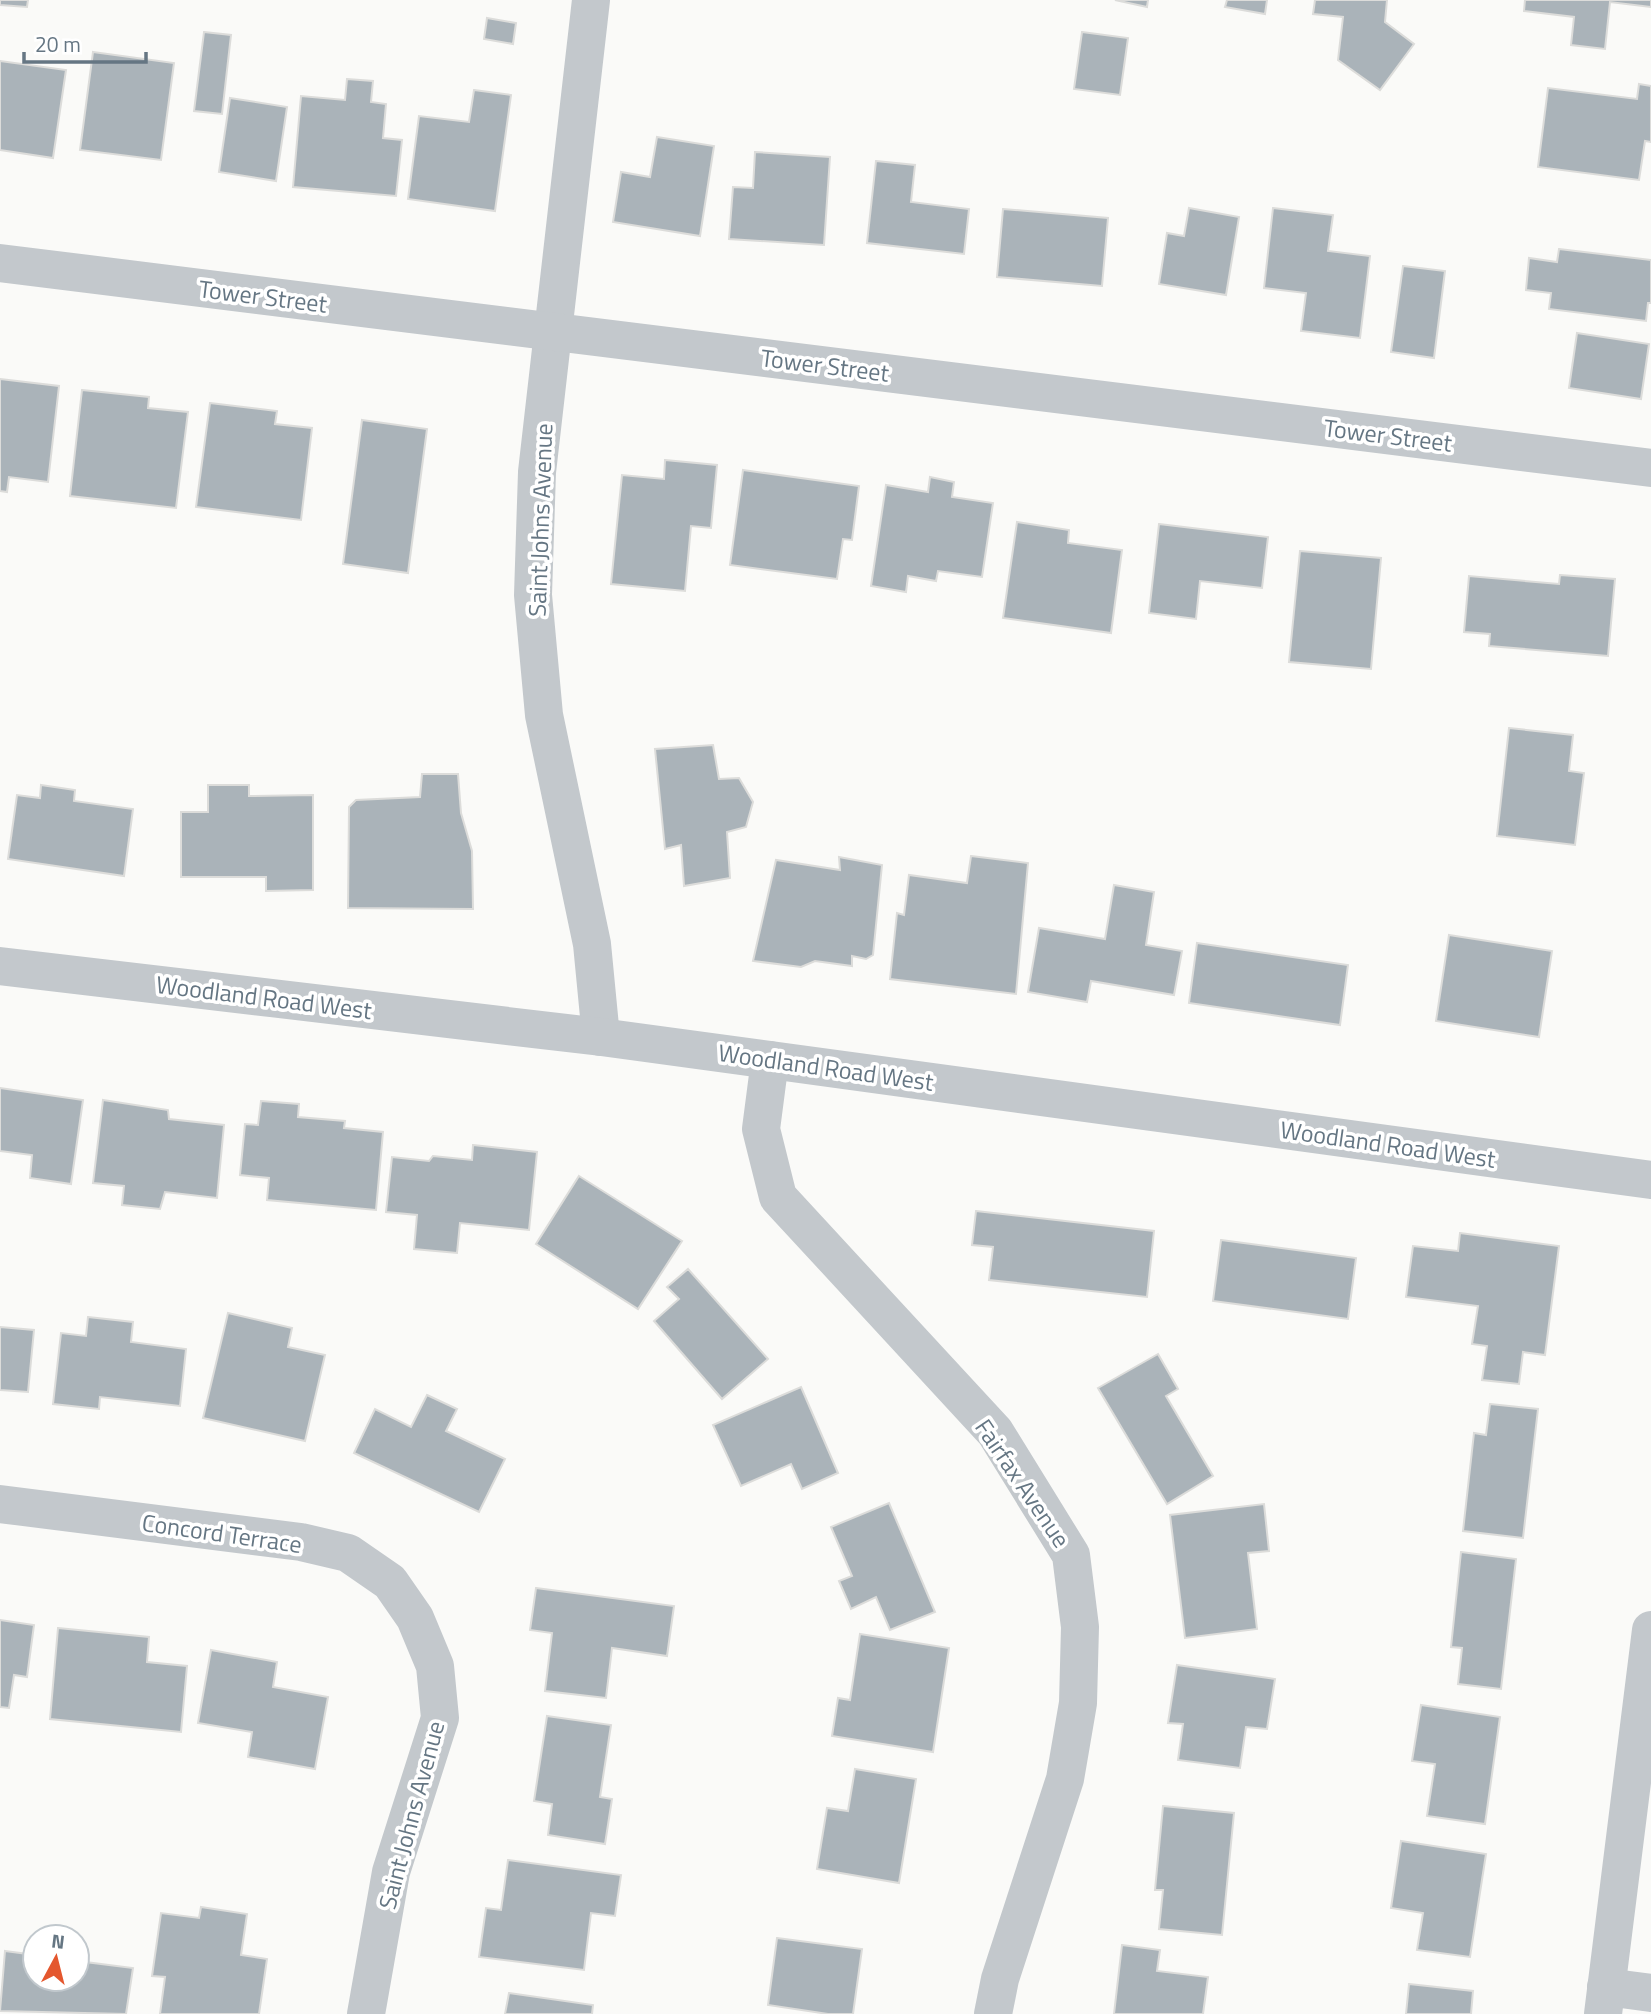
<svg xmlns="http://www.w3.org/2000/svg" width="1651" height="2014" viewBox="0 0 1651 2014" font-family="'Titillium Web',sans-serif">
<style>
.building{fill:#aab3b9;stroke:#dcdcda;stroke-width:2}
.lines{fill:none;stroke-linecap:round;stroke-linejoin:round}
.minor{stroke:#c3c8cc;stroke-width:38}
.labels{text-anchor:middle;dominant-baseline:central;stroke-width:7;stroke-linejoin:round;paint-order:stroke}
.street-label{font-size:24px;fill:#657683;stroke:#fff}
</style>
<rect width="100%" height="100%" fill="#fafaf8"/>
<g class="building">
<path d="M0 0H28L27 7 0 5Z"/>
<path d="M1115 0H1148L1147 7Z"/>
<path d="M1227 0H1267L1265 14 1225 7Z"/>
<path d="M1315 0H1387L1385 22 1414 44 1380 90 1338 60 1343 17 1313 14Z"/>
<path d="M1525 0H1651V7L1610 2 1605 49 1571 45 1574 17 1524 11Z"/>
<path d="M487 18 516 23 513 44 484 39Z"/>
<path d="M204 32 231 35 222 114 194 111Z"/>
<path d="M1082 32 1128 38 1120 95 1074 89Z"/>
<path d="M93 52 174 63 161 160 80 150Z"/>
<path d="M0 61 66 70 53 158 0 150Z"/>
<path d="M347 79 373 81 371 102 386 104 383 138 402 140 396 196 293 187 301 96 345 100Z"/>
<path d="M1639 84 1651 86V142L1645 141 1639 180 1538 167 1548 88 1637 99Z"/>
<path d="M474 90 511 95 495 211 408 199 419 116 469 122Z"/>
<path d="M230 98 287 107 276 181 219 172Z"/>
<path d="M657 137 714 146 700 236 613 222 621 172 650 177Z"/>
<path d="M755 152 830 157 824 245 729 239 733 187 753 188Z"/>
<path d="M876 161 915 165 911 202 969 209 964 254 867 243Z"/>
<path d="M1189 208 1239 217 1226 295 1159 284 1167 233 1184 236Z"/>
<path d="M1273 208 1333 215 1328 251 1370 256 1360 338 1301 331 1306 293 1264 288Z"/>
<path d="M1003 209 1108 218 1102 286 997 277Z"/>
<path d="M1559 249 1651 260V303H1648L1646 321 1549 309 1551 293 1526 290 1529 258 1557 262Z"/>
<path d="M1403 266 1445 271 1434 358 1391 352Z"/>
<path d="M1577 333 1649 344 1641 399 1569 388Z"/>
<path d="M0 379 59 386 48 482 9 477 7 492 0 491Z"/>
<path d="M82 390 149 397 148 408 188 412 176 508 70 496Z"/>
<path d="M210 403 277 411 275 424 312 428 301 520 196 507Z"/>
<path d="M362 420 427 429 408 573 343 564Z"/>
<path d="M665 460 717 465 711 528 691 526 685 591 611 584 622 475 664 479Z"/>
<path d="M743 470 859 486 852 540 843 539 837 579 730 565Z"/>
<path d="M930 477 954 482 952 497 993 503 982 577 938 571 936 581 908 576 906 592 871 586 886 485 928 492Z"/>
<path d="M1017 522 1069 530 1068 543 1122 550 1111 633 1003 618Z"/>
<path d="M1159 524 1268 537 1262 588 1200 581 1196 619 1149 613Z"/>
<path d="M1300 551 1381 558 1371 669 1289 662Z"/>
<path d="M1560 575 1615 579 1608 656 1489 646 1490 634 1464 632 1469 576 1559 584Z"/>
<path d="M1509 728 1573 735 1569 771 1584 773 1575 845 1497 836Z"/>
<path d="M713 745 719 779 739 778 753 802 746 827 727 832 730 878 684 886 681 845 665 849 655 749Z"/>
<path d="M422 774H458L461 813 472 851 473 909 348 908 349 807 356 800 420 797Z"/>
<path d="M41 785 75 790 74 801 133 809 124 876 8 859 17 795 40 798Z"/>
<path d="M208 785H249V796L313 795V890L266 891V877H181V812H208Z"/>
<path d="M971 856 1028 863 1016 994 890 979 897 913 904 915 909 875 967 883Z"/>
<path d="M839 857 882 865 873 955 866 959 852 956V966L815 961 801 967 753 961 776 860 840 870Z"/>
<path d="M1114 885 1154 892 1146 945 1182 951 1174 995 1091 981 1087 1002 1028 992 1039 928 1105 939Z"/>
<path d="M1449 935 1552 951 1539 1037 1436 1021Z"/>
<path d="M1197 943 1348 965 1340 1025 1189 1003Z"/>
<path d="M0 1088 83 1100 71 1184 30 1178 32 1155 0 1151Z"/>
<path d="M103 1100 168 1110 169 1119 224 1125 217 1198 165 1192 160 1209 122 1205 124 1186 93 1183Z"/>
<path d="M261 1101 299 1104 298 1117 345 1121 344 1128 383 1132 376 1210 267 1200 269 1178 240 1175 245 1124 258 1125Z"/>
<path d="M473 1145 537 1152 529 1230 460 1223 457 1253 414 1249 417 1215 386 1212 392 1157 429 1161 433 1156 472 1160Z"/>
<path d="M579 1176 682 1241 638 1309 536 1244Z"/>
<path d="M976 1211 1154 1231 1147 1297 989 1280 993 1247 972 1245Z"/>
<path d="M1460 1233 1559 1246 1545 1355 1523 1352 1519 1384 1482 1380 1487 1346 1472 1344 1478 1306 1406 1297 1413 1246 1458 1251Z"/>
<path d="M1221 1240 1356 1258 1348 1319 1213 1301Z"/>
<path d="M688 1269 768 1359 722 1399 654 1321 679 1299 667 1287Z"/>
<path d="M228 1313 292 1328 288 1347 325 1355 305 1441 203 1418Z"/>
<path d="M88 1317 133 1322 131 1342 186 1349 180 1406 100 1397 99 1409 53 1404 61 1333 86 1336Z"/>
<path d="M0 1327 34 1330 28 1392 0 1390Z"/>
<path d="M1158 1354 1178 1389 1166 1396 1213 1476 1167 1504 1098 1388Z"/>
<path d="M801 1387 838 1473 802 1489 791 1464 741 1486 713 1425Z"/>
<path d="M427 1395 457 1409 446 1431 505 1459 479 1512 354 1453 375 1409 411 1427Z"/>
<path d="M1490 1404 1538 1409 1523 1538 1463 1531 1474 1433 1486 1435Z"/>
<path d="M889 1503 935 1612 890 1630 876 1597 851 1609 839 1581 852 1576 831 1527Z"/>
<path d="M1264 1504 1269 1551 1248 1553 1257 1629 1185 1638 1170 1515Z"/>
<path d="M1461 1552 1516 1559 1501 1689 1458 1684 1462 1648 1451 1647Z"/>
<path d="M536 1588 674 1606 667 1656 612 1648 606 1698 545 1691 552 1633 530 1630Z"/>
<path d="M0 1620 34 1625 27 1677 14 1675 9 1708 0 1707Z"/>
<path d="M58 1628 149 1637 147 1662 187 1666 181 1732 50 1719Z"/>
<path d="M860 1634 949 1648 933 1752 832 1736 838 1698 850 1700Z"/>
<path d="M211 1650 277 1662 273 1687 328 1697 315 1769 248 1757 252 1732 198 1723Z"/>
<path d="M1177 1665 1275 1679 1267 1729 1246 1727 1240 1768 1178 1760 1183 1724 1168 1723Z"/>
<path d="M1421 1705 1500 1717 1485 1824 1427 1816 1435 1764 1412 1761Z"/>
<path d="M547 1716 611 1725 600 1797 612 1799 605 1844 548 1835 552 1804 534 1801Z"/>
<path d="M855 1769 916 1779 899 1883 817 1869 827 1808 848 1811Z"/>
<path d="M1163 1806 1234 1813 1222 1935 1159 1929 1163 1890H1155Z"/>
<path d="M1401 1841 1486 1854 1470 1957 1417 1950 1423 1913 1391 1908Z"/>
<path d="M508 1860 621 1875 615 1916 591 1913 584 1970 479 1957 486 1908 501 1910Z"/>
<path d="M201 1907 247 1914 241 1955 267 1959 259 2014H160L165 1977 152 1976 161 1913 199 1918Z"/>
<path d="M777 1938 862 1949 853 2014H828L768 2005Z"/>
<path d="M1122 1945 1160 1950 1157 1971 1208 1977 1203 2014H1114Z"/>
<path d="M5 1951 35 1955V1979H77V1961L133 1968 126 2014 0 2011Z"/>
<path d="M1409 1984 1473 1991 1471 2014H1406Z"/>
<path d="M509 1993 593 2005 592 2014H505Z"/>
</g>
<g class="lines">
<g class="minor">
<path d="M591 0 537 472 533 595 544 715 592 944 601 1037"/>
<path d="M0 263 1651 468"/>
<path d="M0 966 601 1037 1651 1180"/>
<path d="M770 1060 761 1129 778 1197 995 1432 1071 1555 1080 1627 1078 1703 1065 1779 1000 1979 993 2014"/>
<path d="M0 1504 301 1542 348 1553 390 1582 415 1618 435 1666 440 1718 391 1872 366 2014"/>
<path d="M1606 1987 1651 1993"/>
<path d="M1603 2014 1651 1630"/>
</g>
</g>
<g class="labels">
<g class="street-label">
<text transform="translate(263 296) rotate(7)">Tower Street</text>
<text transform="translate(825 365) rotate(7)">Tower Street</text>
<text transform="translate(1388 435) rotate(7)">Tower Street</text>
<text transform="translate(540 520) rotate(-88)">Saint Johns Avenue</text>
<text transform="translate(264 997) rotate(7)">Woodland Road West</text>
<text transform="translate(826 1067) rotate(8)">Woodland Road West</text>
<text transform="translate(1388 1144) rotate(8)">Woodland Road West</text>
<text transform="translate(1023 1483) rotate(56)">Fairfax Avenue</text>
<text transform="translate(222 1533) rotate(8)">Concord Terrace</text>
<text transform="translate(411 1815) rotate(-75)">Saint Johns Avenue</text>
</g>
</g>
<g transform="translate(56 1958) rotate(7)"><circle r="33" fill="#ffffff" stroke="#c1c8cd" stroke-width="2"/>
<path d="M0-5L12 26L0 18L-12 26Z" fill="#e4572e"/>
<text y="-10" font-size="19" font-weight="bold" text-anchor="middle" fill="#657683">N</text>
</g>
<path d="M24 52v10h122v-10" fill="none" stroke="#657683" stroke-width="3.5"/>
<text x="35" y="52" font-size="21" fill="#657683" stroke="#ffffff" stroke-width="5" paint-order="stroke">20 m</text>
</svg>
